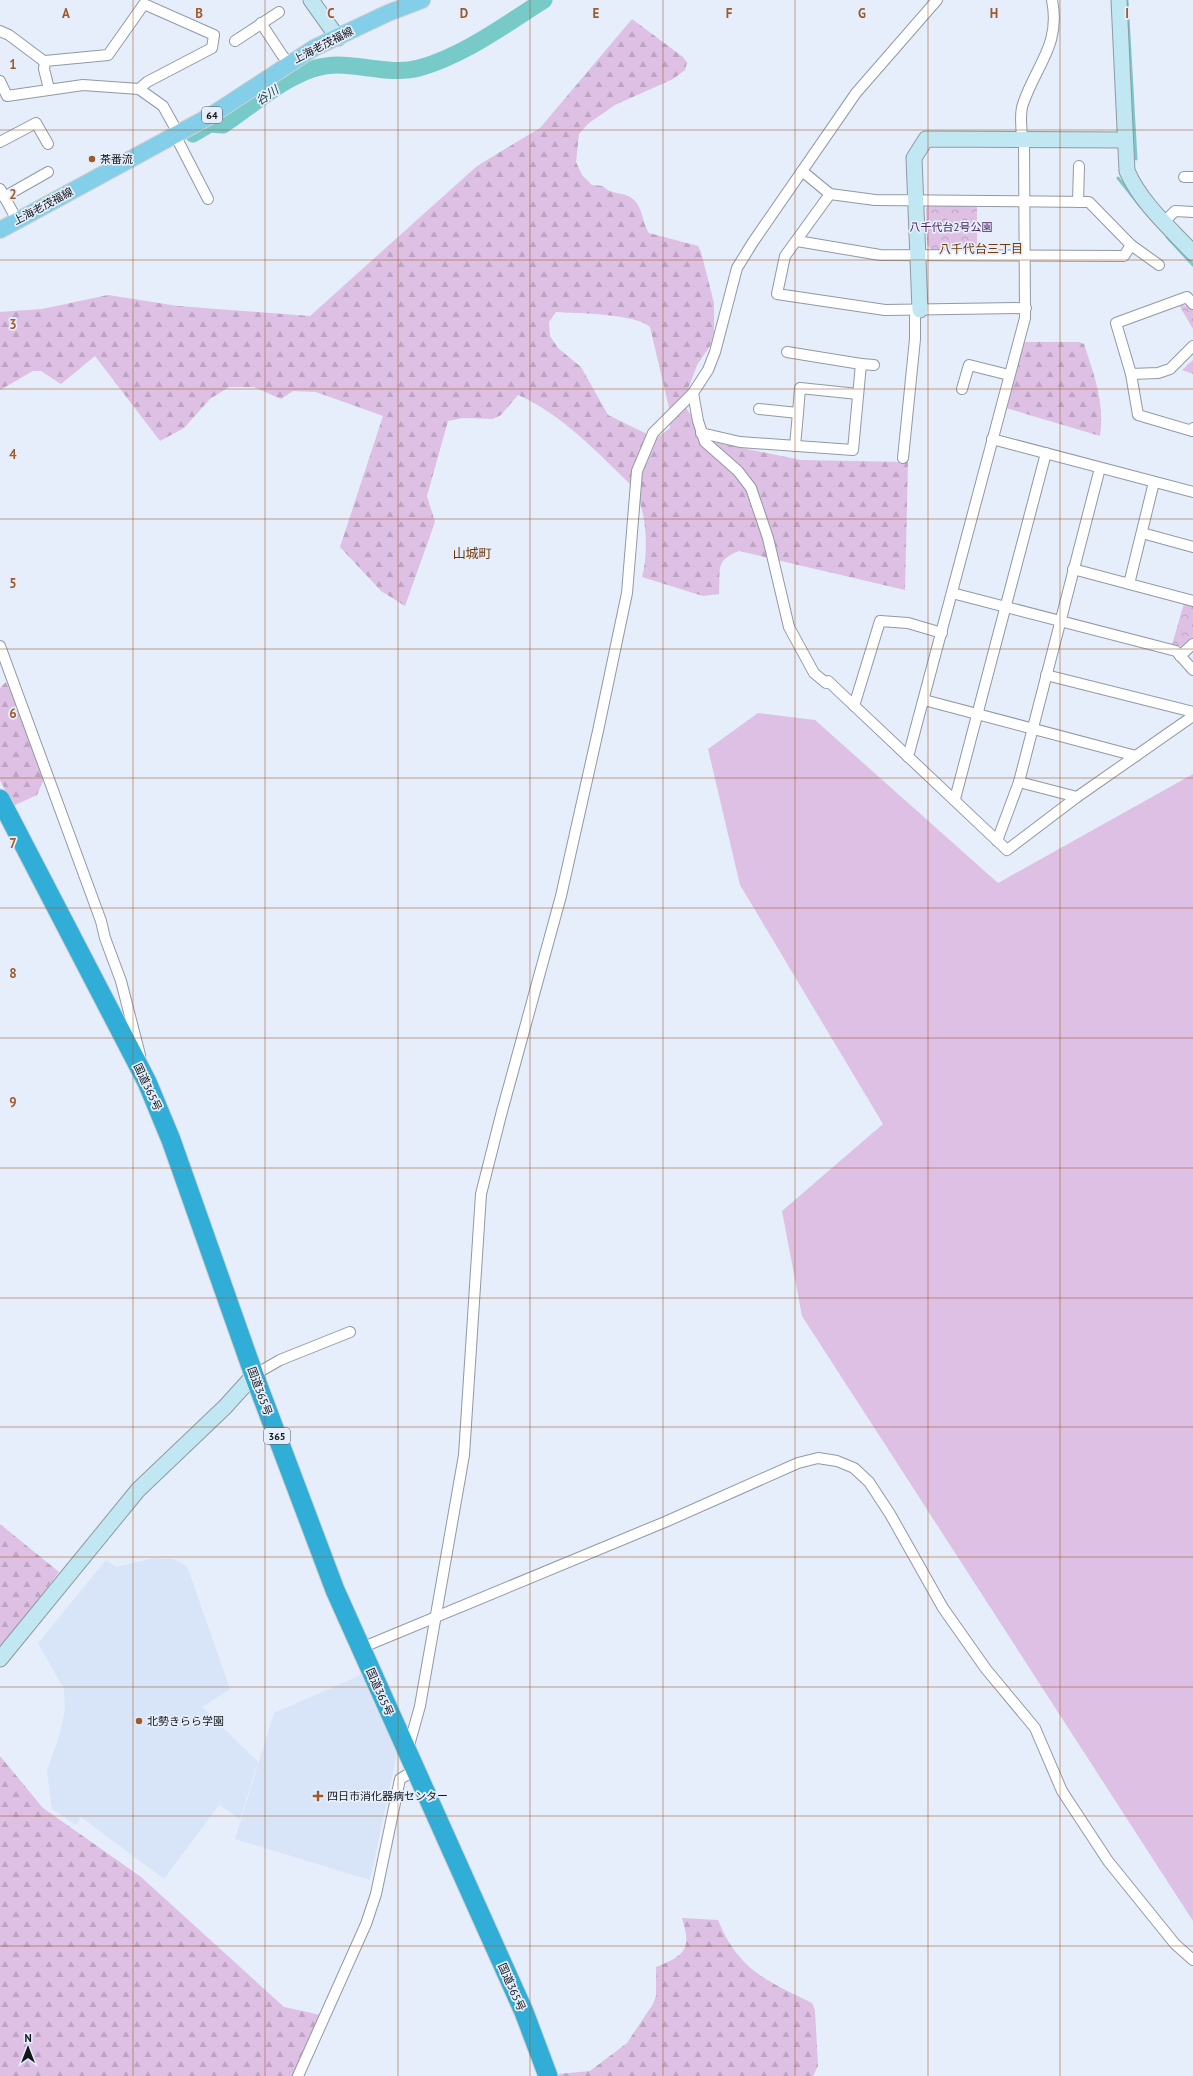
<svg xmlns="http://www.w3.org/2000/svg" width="1193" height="2076" viewBox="0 0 1193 2076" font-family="'PT Sans','Noto Sans JP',sans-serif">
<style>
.built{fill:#d8e5f8}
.grass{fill:#ddc0e4}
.forest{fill:url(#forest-firs);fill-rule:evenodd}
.park{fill:url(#park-crowns)}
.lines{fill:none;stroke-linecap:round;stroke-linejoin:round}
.stream{stroke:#78cac9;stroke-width:3}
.river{stroke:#78cac9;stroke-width:17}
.street-casing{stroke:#9199a4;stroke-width:12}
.secondary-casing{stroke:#9199a4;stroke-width:17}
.primary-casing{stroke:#d0d0d1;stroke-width:18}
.highway-casing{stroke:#d0d0d1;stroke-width:21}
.street{stroke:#fff;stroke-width:10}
.secondary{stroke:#c1e7f3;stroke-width:15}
.primary{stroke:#83cee8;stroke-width:16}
.highway{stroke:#31aed8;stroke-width:19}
.grid{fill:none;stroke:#9e5a2b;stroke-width:1;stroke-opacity:0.55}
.poi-dot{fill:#9e5a2b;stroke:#e5eefa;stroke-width:1.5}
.labels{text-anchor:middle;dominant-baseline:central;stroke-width:3.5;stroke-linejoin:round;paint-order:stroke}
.shield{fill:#e5eefa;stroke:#52575d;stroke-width:1}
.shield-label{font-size:10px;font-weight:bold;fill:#13161a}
.street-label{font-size:11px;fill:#13161a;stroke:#e5eefa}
.poi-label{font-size:11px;fill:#13161a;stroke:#e5eefa;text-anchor:start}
.park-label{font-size:11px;fill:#51225d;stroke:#e5eefa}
.water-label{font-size:12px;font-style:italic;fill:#214848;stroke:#e5eefa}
.neighbourhood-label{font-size:12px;fill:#733807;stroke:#e5eefa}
.quarter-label{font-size:13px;fill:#733807;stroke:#e5eefa}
.grid-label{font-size:13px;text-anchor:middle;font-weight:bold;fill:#9e5a2b;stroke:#e5eefa;stroke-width:3.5;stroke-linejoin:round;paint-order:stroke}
</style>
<defs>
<pattern id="forest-firs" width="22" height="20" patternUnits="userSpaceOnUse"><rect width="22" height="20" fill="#ddc0e4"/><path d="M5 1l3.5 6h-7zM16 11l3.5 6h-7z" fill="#bda4c3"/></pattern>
<pattern id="park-crowns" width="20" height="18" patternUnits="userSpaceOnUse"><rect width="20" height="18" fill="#ddc0e4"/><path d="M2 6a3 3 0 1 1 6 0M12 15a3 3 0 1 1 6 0" fill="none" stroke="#bda4c3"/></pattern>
</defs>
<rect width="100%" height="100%" fill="#e5eefa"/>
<g class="built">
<path d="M153 1558 173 1559 187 1566 230 1689 202 1707 258 1762 240 1819 219 1805 164 1879 81 1817 76 1825 52 1809 47 1771 60 1733 65 1709 64 1689 38 1643 106 1560 116 1567Z"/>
<path d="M361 1675 397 1753 370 1880 235 1839 274 1713Z"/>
</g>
<path class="grass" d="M758 713 815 720 998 883 1193 774V1921L802 1316 782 1211 883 1124 740 885 708 749Z"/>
<g class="forest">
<path d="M632 19 683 57 687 63 685 70 673 79 615 105 589 123 579 134 576 162 582 175 592 185 603 186C612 196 625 191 634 200 643 208 642 223 649 233L698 246 701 252 714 303V333L710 346 697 365 683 403 708 441 801 460 908 462 905 590 739 551C714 561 721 569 719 594L703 596 642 577C649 552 647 510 633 487 599 454 562 414 518 395L501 415 493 419 463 418 448 421 427 496 435 522 405 606 381 591 340 547 383 416 316 392 293 391 281 399 254 387H229L210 399 184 428 160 441 95 356 61 384 41 371H33L0 390V312L42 309 108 295 178 306 310 316 477 166 540 128ZM556 312C577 313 637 314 650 327L670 412V428L658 437 651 436 608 415 581 367 558 348 550 336 549 322Z"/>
<path d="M1023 342H1079L1084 344C1094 375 1105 403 1100 436L1006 408Z"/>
<path d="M6 682 29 732 44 779 37 795 13 806 0 780V688Z"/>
<path d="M0 1524 59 1572 0 1650Z"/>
<path d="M0 1756 43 1808 141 1877 284 2007 321 2015 298 2076H0Z"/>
<path d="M682 1918 718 1920C738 1970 767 1981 812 2003L815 2010 818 2066 813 2076H559L558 2074 590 2071 627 2043 653 2004 656 1996V1967C685 1955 692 1950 682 1918Z"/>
</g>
<g class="park">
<path d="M930 204 977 205V250H932L927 245 926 208Z"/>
<path d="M1179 305 1189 306 1193 310V329Z"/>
<path d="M1193 360V374L1182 370Z"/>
<path d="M1184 603 1193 605V638C1186 645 1182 648 1172 645Z"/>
</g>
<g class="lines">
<g class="stream">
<path d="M1127 0 1136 159"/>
<path d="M1118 178 1141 207"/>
<path d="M1167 237 1193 265"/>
</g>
<path class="river" d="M193 134 210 124 223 125C257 103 295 65 337 65 364 65 392 75 419 68 463 56 506 24 544 0"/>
<g class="street-casing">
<g id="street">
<path d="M937 0 856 93 753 242 737 268 715 352 708 370 693 393 698 421 705 442 738 471 751 488 768 538 789 627 814 673 826 683 828 681 1007 850 1077 797 1193 716"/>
<path d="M261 23 282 55 289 63"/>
<path d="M0 31 9 35 45 62"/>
<path d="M235 41 279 12"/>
<path d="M0 81 7 96 83 85 139 89 163 106 178 133"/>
<path d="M49 89 44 69 45 61 108 55 144 4 214 35 212 48 147 82 139 89"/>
<path d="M175 135 208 199"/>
<path d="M1022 140C1022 129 1019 114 1023 104 1036 65 1061 45 1052 0"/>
<path d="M0 142 36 123 48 144"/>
<path d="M1184 177H1193"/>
<path d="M0 189 17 220"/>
<path d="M830 194 785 256 777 294 885 310 1026 308"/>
<path d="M4 197 48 172"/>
<path d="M1078 202 1079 166"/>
<path d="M1164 222 1175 211 1193 212"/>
<path d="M797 241 880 255 1124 256 1131 245 1089 202 875 200 830 194 802 171"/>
<path d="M1131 245 1159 265"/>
<path d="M1193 304 1187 297 1116 323 1131 374 1158 373 1170 369 1193 346"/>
<path d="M787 352 861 364"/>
<path d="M1131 374 1138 415 1192 431 1193 428"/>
<path d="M962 389 969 365 1009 375"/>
<path d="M759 409 798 413 800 388 858 394"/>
<path d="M701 433 740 442 853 450 861 364 874 365"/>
<path d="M992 439 1193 492"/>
<path d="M795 446 798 413"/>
<path d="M903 458 915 339V310"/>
<path d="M1142 533 1193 547"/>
<path d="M1073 569 1193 601"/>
<path d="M1129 584 1154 482"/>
<path d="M952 593 1176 651 1193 670"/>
<path d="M0 646 101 921 105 938 121 981 140 1055"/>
<path d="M1180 656 1193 644"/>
<path d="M1046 675 1193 712"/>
<path d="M924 700 1136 756"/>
<path d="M854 706 880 621 908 623 942 633"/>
<path d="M908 757 1025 318 1024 140"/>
<path d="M1019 782 1077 797"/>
<path d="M955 799 1046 453"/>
<path d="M997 841 1019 782 1100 468"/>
<path d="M254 1375 280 1360 350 1332"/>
<path d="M361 1648 665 1522 798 1463 818 1458 837 1461 854 1468 869 1482 890 1514 943 1608 986 1669 1035 1728 1062 1791 1108 1861 1175 1944 1193 1960"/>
<path d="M408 1749 420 1706 464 1455 481 1194 501 1115 561 896 598 731 627 593 637 471 653 433 693 393"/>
<path d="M298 2076 366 1924 376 1894 400 1779 415 1770"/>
</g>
</g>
<g class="secondary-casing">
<g id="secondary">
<path d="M311 0 338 38"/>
<path d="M1119 0 1127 171C1141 203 1169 227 1193 253"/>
<path d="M920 310 914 158 926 139 1125 140"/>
<path d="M0 1659 138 1490 225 1407 254 1375"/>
</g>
</g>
<g class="primary-casing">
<path id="primary" d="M0 230 210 116 314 48 388 13 422 0"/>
</g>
<g class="highway-casing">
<path id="highway" d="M0 799 147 1082 171 1140 254 1375 335 1590 524 2012 548 2076"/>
</g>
<use href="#street" class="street"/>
<use href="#secondary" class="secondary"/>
<use href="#primary" class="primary"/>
<use href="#highway" class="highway"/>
</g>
<path class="grid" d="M133 0V2076M265 0V2076M398 0V2076M530 0V2076M663 0V2076M795 0V2076M928 0V2076M1060 0V2076M0 130H1193M0 260H1193M0 389H1193M0 519H1193M0 649H1193M0 778H1193M0 908H1193M0 1038H1193M0 1168H1193M0 1298H1193M0 1427H1193M0 1557H1193M0 1687H1193M0 1816H1193M0 1946H1193"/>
<g class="poi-dot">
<circle cx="92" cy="159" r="4"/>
<circle cx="139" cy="1721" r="4"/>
<path d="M316 1790h4v4h4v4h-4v4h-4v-4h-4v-4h4z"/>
</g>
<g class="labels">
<g class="shield">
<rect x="202" y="107" width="20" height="16" rx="3"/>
<rect x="264" y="1428" width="26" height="16" rx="3"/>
</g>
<g class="shield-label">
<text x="212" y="115">64</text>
<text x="277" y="1436">365</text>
</g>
<g class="street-label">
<text transform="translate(323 45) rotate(-27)">上海老茂福線</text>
<text transform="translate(43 206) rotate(-28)">上海老茂福線</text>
<text transform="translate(148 1087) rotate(65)">国道365号</text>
<text transform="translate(260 1391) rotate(70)">国道365号</text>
<text transform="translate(380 1692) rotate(66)">国道365号</text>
<text transform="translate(512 1987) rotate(66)">国道365号</text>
</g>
<g class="poi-label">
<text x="100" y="159">茶番流</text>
<text x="147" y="1721">北勢きらら学園</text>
<text x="327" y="1796">四日市消化器病センター</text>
</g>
<g class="park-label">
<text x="951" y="227">八千代台2号公園</text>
</g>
<g class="water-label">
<text transform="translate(267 95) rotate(-34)">谷川</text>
</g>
<g class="neighbourhood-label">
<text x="981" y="248">八千代台三丁目</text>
</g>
<g class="quarter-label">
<text x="472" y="553">山城町</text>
</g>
</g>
<g class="grid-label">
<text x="66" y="18">A</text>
<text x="199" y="18">B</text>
<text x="331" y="18">C</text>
<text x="464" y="18">D</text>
<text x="596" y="18">E</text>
<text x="729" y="18">F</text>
<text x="862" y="18">G</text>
<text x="994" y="18">H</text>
<text x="1127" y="18">I</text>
<text x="13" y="69">1</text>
<text x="13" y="199">2</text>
<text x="13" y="329">3</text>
<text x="13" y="459">4</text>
<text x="13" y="588">5</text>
<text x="13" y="718">6</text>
<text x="13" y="848">7</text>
<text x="13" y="978">8</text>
<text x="13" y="1107">9</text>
</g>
<g transform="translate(28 2048)" stroke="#e5eefa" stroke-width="3" paint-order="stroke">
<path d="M0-3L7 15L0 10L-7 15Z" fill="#13161a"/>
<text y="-6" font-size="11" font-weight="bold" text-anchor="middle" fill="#13161a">N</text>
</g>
</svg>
